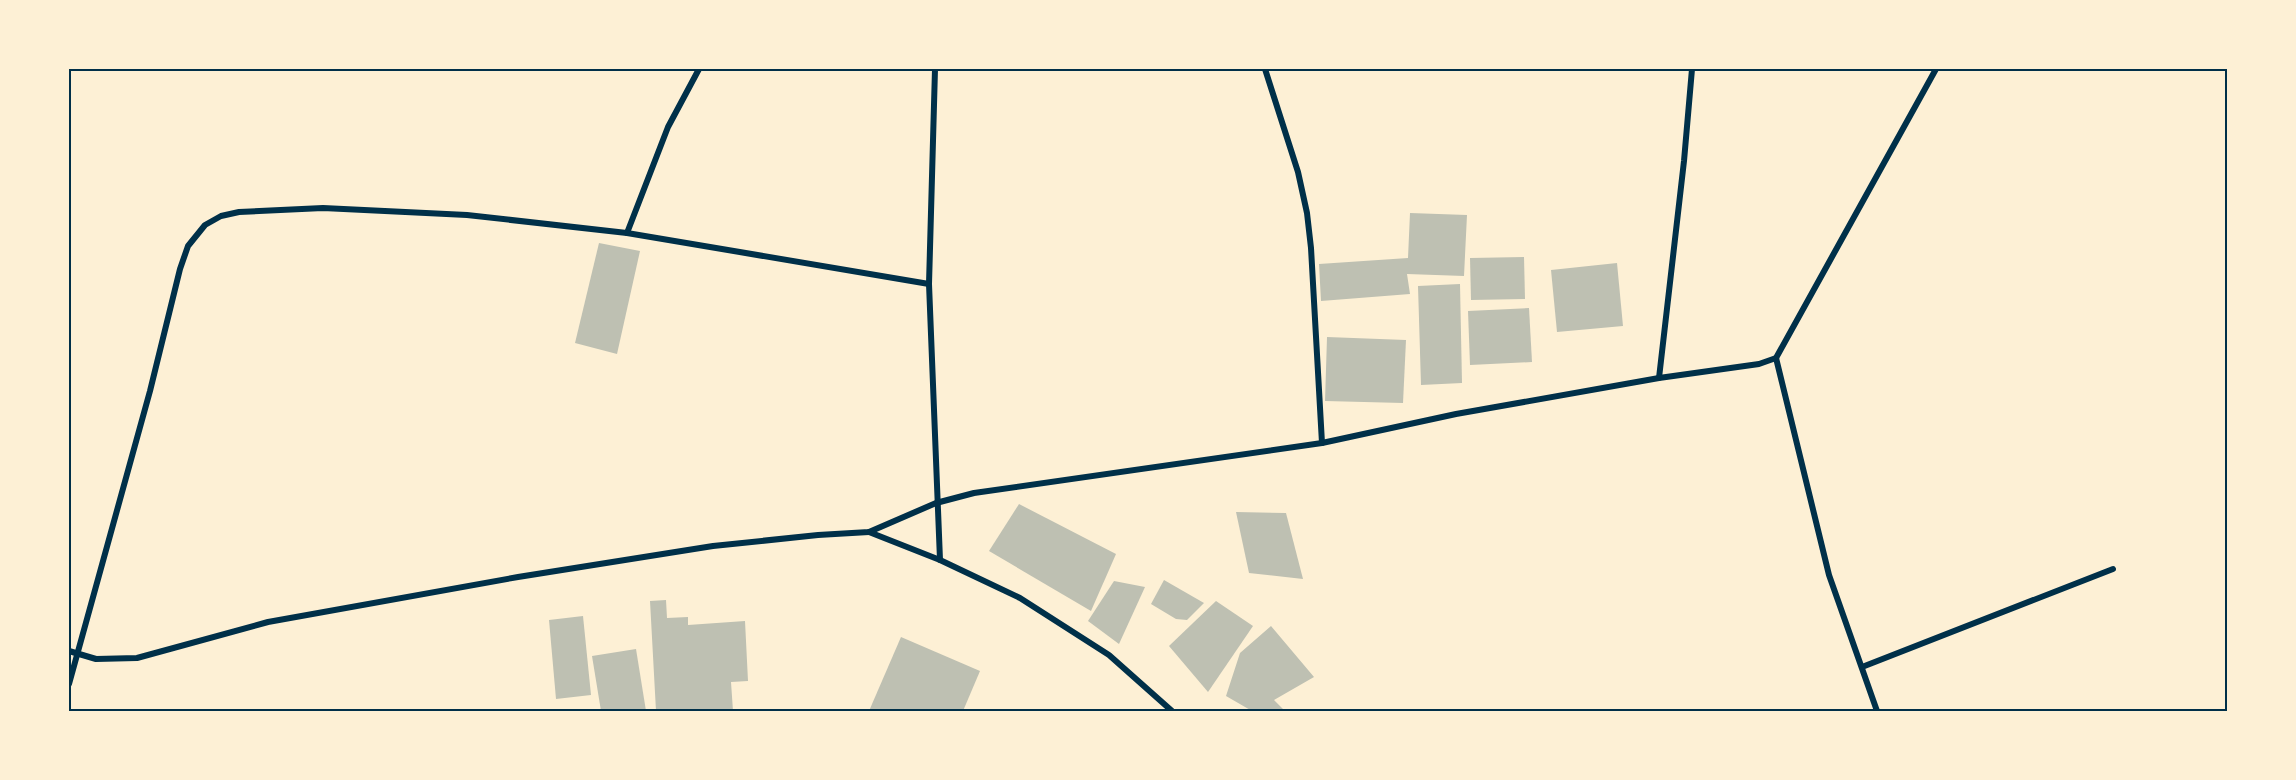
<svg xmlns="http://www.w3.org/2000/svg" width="2296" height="780" viewBox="0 0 2296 780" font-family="Manrope,sans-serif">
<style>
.building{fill:#bec0b2}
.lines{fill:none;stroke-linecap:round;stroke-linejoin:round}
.minor{stroke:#003049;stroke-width:6}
.neatline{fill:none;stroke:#003049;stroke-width:2}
</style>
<rect width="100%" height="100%" fill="#fdf0d5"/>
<g class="building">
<path d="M1410 213 1467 215 1464 276 1407 274 1410 294 1321 301 1319 264 1408 258Z"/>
<path d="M599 243 640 251 617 354 575 343Z"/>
<path d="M1524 257 1525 299 1471 300 1470 258Z"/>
<path d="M1617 263 1623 326 1557 332 1551 270Z"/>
<path d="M1460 284 1462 383 1421 385 1418 286Z"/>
<path d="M1529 308 1532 362 1470 365 1468 311Z"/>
<path d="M1327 337 1406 340 1403 403 1325 401Z"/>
<path d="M1019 504 1116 554 1091 611 989 551Z"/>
<path d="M1236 512 1286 513 1303 579 1249 573Z"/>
<path d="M1164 580 1204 603 1187 620 1176 619 1151 604Z"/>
<path d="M1114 581 1145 587 1119 644 1088 621Z"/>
<path d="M666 600 667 618 688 617V625L745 621 748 681 731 682 733 711H656L650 601Z"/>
<path d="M1216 601 1253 626 1208 692 1169 646Z"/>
<path d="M583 616 591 695 556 699 549 620Z"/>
<path d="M1271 626 1314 677 1274 700 1285 711H1252L1226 696 1240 653Z"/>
<path d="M901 637 980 671 963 711H869Z"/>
<path d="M636 649 646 711H601L592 656Z"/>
</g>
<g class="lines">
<g class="minor">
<path d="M935 69 929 284 940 560"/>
<path d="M1265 69 1298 172 1307 213 1311 248 1322 443"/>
<path d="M627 233 668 127 699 69"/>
<path d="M1776 358 1829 575 1877 711"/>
<path d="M1659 378 1684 161 1692 69"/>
<path d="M869 532 940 560 1020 598 1109 655 1172 711"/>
<path d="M69 651 96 659 137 658 268 622 518 577 713 546 818 535 869 532 936 503 974 493 1322 443 1456 414 1659 378 1759 364 1776 358 1936 69"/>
<path d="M1862 667 2113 569"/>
<path d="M69 684 150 391 180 269 188 246 205 225 221 216 239 212 323 208 467 215 627 233 929 284"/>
</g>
</g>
<rect width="2296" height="780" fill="none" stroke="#fdf0d5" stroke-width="141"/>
<rect x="70" y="70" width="2156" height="640" class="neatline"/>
</svg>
